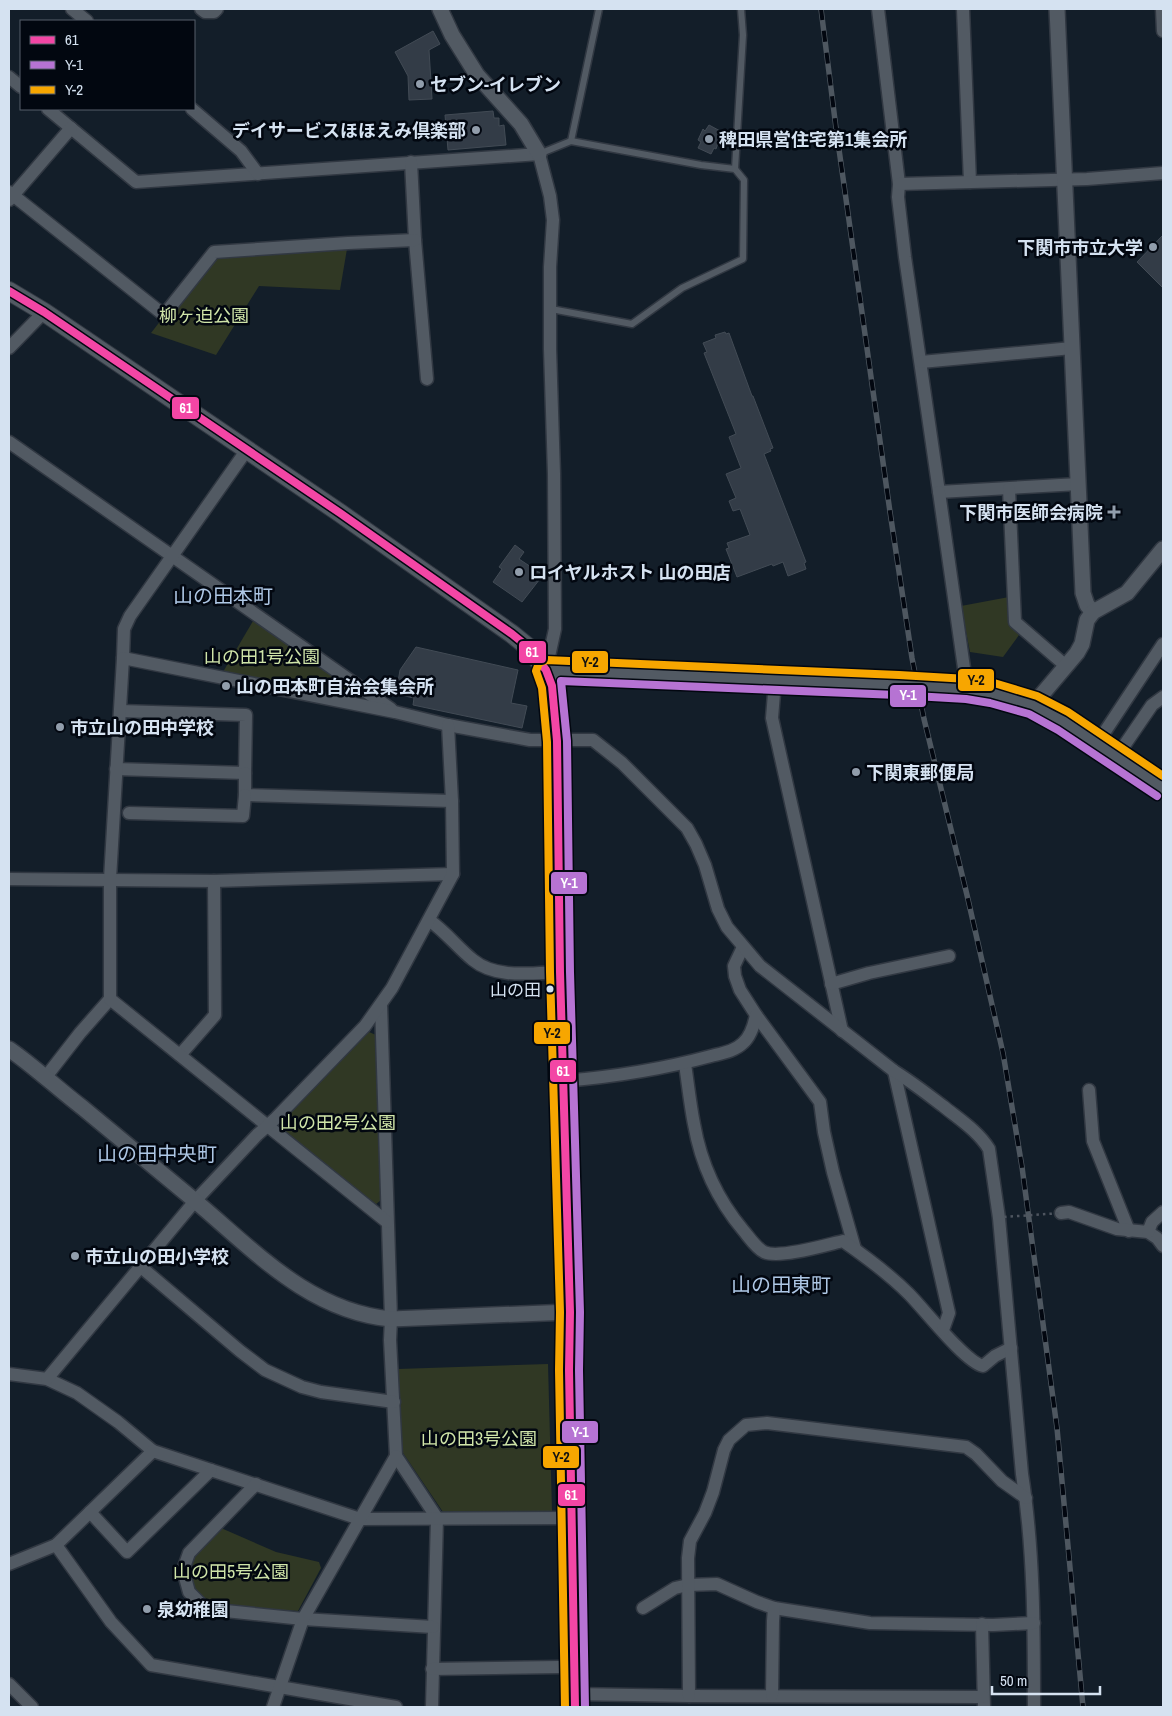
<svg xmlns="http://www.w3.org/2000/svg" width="1172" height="1716" viewBox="0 0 1172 1716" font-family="'Archivo Narrow','Noto Sans JP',sans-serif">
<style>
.green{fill:#303824}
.building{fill:#333c47;stroke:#424b55}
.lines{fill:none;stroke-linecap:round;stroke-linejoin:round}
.service-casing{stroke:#313842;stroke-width:9}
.minor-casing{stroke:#313842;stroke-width:15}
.tertiary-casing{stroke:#313842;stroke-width:18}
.secondary-casing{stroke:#313842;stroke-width:20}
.service{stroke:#525a63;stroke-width:6}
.minor{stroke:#525a63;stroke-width:12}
.tertiary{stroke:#525a63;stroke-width:15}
.secondary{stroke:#525a63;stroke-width:18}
.rail-casing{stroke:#4e5760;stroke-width:5.5}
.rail{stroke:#020710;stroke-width:4;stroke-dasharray:11;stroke-linecap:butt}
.secondary-bridge-casing{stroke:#313842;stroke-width:20;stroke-linecap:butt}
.path-bridge{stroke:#4e555f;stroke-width:2.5;stroke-dasharray:2.5 4;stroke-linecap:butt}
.secondary-bridge{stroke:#525a63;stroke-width:18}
.bus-1-casing{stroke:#020710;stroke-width:11}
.bus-2-casing{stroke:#020710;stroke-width:11}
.bus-3-casing{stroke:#020710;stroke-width:11}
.bus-1{stroke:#f346a5;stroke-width:8}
.bus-2{stroke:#b673d3;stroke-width:8}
.bus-3{stroke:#f7a600;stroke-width:8}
.poi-dot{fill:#919dab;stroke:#020710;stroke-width:2}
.bus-dot{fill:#d5e2f1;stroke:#020710;stroke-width:2}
.labels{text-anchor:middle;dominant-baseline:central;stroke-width:5;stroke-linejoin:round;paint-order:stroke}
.bus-label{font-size:17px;fill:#d5e2f1;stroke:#020710;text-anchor:end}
.poi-label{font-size:18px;font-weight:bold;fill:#d5e2f1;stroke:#020710;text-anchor:start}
.park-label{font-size:18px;fill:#cfe4a8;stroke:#020710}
.quarter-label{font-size:20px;fill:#aec7e5;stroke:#020710}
.line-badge{stroke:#020710;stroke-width:2}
.badge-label{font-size:14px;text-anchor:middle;font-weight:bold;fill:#fff}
.pale-badge-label{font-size:14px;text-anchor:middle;font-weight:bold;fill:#111}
</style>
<rect width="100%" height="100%" fill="#131e29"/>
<g class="green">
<path d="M348 243 340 290 259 286 216 355 151 333 214 252Z"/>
<path d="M1009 597 1010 622 1019 635 1003 657 970 652 961 606Z"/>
<path d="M253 621 362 696 360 699 223 672Z"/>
<path d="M369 1032 376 1035 381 1200 375 1205 282 1129 283 1120Z"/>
<path d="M548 1364 552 1511 443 1512 401 1450 398 1369Z"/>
<path d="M221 1528 276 1552 319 1562 321 1568 298 1611 210 1605 196 1594 192 1581 193 1558Z"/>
</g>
<g class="building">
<path d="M433 31 440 44 429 50 432 99 409 100 408 76 395 52Z"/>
<path d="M493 111 494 118H499V126L504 125 506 145 448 150 445 115Z"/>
<path d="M709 125 722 132 716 149 714 148 711 154 698 148 701 142 698 140 703 129 705 131Z"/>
<path d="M1163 235V288L1137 262Z"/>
<path d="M725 332 726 334 729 333 752 396H753L773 448 770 449 771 451 764 454 806 562 804 563 806 569 788 576 783 562 773 566 772 564 737 577 726 549 729 548 727 543 750 535 740 509 733 511 729 501 736 498 726 474 741 468 729 437 736 434 704 353 707 352 703 343 716 338 715 335Z"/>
<path d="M515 545 524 552 519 559 543 575 522 602 493 582 502 569 499 567Z"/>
<path d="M416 647 518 670 511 703 527 706 522 728 413 705 414 698 396 694 400 670Z"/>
</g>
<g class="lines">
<g class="service-casing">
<g id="service">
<path d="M571 141 599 9"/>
<path d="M539 154 571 141 701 165 735 169 744 180 743 259 682 288 632 324 551 309"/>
<path d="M735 169 743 35 741 9"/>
</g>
</g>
<g class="minor-casing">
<g id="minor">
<path d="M72 9 87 21"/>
<path d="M201 9 205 12H214L217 9"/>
<path d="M878 9 899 184 898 197 905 257 939 492 1079 484"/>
<path d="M963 9 970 182"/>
<path d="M1162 9 1163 31"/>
<path d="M9 77 21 87"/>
<path d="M48 109 136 182 539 154 550 196 553 220 550 267V349L554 474 555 629 546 670"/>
<path d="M192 109 241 151 258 174"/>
<path d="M411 162 415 240 427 379"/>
<path d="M899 184 1087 179 1163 173"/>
<path d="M9 192 164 315 214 252 348 243 415 240"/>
<path d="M9 200 71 128"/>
<path d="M9 348 44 312"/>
<path d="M921 362 1072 348"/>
<path d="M9 442 391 709"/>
<path d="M1009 489 1015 622 1066 666"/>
<path d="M939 492 967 689"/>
<path d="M123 658 124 629 130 616 246 451"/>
<path d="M775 681 772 718 842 1031"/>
<path d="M1106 730 1163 644"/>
<path d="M1117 756 1152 705 1163 697"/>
<path d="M116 769 245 773 246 715 121 711"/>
<path d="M245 773V795L452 801"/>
<path d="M129 813 243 816 245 795"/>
<path d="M9 879 214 881 453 874"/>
<path d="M429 920C446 932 458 948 473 960 496 979 532 973 560 972"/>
<path d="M743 947 734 966 735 976 740 990 756 1015 820 1102 824 1132 833 1172 855 1249"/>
<path d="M831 984 869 973 949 956"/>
<path d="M381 1004 391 1319 390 1340 396 1456 437 1518 432 1707"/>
<path d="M180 1055 215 1015 214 881"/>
<path d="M685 1064C688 1084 690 1104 694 1124 701 1164 717 1199 743 1230 749 1237 756 1248 764 1252 779 1259 826 1245 843 1241 866 1257 889 1274 909 1294 924 1309 965 1362 983 1366L995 1356 1011 1348"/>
<path d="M894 1071 949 1313 943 1330"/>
<path d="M45 1078 80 1033 110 999"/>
<path d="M563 1081C613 1077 663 1069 711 1056 723 1053 735 1051 743 1043 751 1036 754 1025 756 1015"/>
<path d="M1089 1090 1093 1141 1129 1231"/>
<path d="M1061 1213 1069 1212 1117 1229 1148 1232 1157 1238 1163 1246"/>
<path d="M387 1222 110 999V879L123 658 395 712 448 725 530 740H593L622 763 687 828 696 844 705 865 718 909 727 927 760 966 894 1071C912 1082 927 1094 943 1106 959 1119 978 1131 989 1149L999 1218 1022 1474C1034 1551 1034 1630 1034 1707"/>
<path d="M1148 1232 1152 1222 1163 1212"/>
<path d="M141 1267 240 1351 265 1370 302 1387 321 1392 394 1402"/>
<path d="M9 1374 47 1379 77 1393 118 1422 153 1451 360 1519 571 1518"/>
<path d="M47 1379 195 1201 257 1135 276 1118 365 1026 392 988 453 874 452 801 448 725"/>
<path d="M256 1484 189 1553 183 1570 189 1592 206 1609 303 1619 433 1627"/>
<path d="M90 1512 127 1552 211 1470"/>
<path d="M56 1545 111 1622 151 1665 396 1707"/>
<path d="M9 1564 56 1545 153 1451"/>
<path d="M643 1608 675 1588 688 1585 717 1584 757 1602 774 1608 870 1623 993 1625 1034 1623"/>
<path d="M982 1624 984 1707"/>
<path d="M432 1669 559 1667"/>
<path d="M9 1684 32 1707"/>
<path d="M575 1694 689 1696 983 1697"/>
<path d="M772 1695 773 1621 774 1608"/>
<path d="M689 1696 688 1558 690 1541 705 1513 713 1492 724 1450 729 1440 746 1425 767 1423 966 1447 976 1454 1002 1481 1026 1498"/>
<path d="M273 1707 303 1619 396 1456"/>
</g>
</g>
<g class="tertiary-casing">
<g id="tertiary">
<path d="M440 9 452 35 477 75 521 124 539 154"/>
<path d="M1057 9 1083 593 1087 605 1093 612"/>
<path d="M546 670 552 686 557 741 560 972 570 1312 569 1370 575 1707"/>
<path d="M1033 705 1077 653 1082 644 1087 620 1093 612 1127 593 1163 549"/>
<path d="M9 1049C35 1067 58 1089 83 1108 120 1139 157 1169 194 1200 254 1250 308 1311 391 1319L570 1312"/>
</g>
</g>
<g class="secondary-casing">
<g id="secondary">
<path d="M9 291 44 312 340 513 512 634 528 647 546 670 898 685"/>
<path d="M959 689C984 690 1011 695 1034 705 1080 726 1122 759 1163 788"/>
</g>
</g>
<use href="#service" class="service"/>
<use href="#minor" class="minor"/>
<use href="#tertiary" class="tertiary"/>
<use href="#secondary" class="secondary"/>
<g class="rail-casing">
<path id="rail" d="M821 9 836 128 890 512 912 658 924 719 967 895 1003 1053 1022 1167 1057 1428 1083 1707"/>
</g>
<use href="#rail" class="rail"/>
<g class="secondary-bridge-casing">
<path id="secondary-bridge" d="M898 685 959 689"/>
</g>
<path class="path-bridge" d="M1004 1217 1061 1213"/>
<use href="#secondary-bridge" class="secondary-bridge"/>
<g class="bus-1-casing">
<path id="bus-1" d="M9 291 44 312 340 513 512 634 528 647 546 670 552 686 557 741 560 972 570 1312 569 1370 575 1707"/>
</g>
<g class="bus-2-casing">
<path id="bus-2" d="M585 1707 579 1370 580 1312 570 972 567 741 561 681 897 695 966 699 990 703 1029 714 1058 730 1157 796"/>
</g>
<g class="bus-3-casing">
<path id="bus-3" d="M565 1707 559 1370 560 1312 550 972 547 742 542 688 536 671 539 663 546 660 899 675 968 679 994 683 1037 696 1068 712 1163 776"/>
</g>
<use href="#bus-1" class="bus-1"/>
<use href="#bus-2" class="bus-2"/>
<use href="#bus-3" class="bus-3"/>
</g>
<g class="poi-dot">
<circle cx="420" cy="84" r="5"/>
<circle cx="476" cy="130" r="5"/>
<circle cx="709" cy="139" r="5"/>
<circle cx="1153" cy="247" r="5"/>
<path d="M1111.5 504.5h5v5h5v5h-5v5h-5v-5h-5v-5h5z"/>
<circle cx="519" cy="572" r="5"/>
<circle cx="226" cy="686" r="5"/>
<circle cx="60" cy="727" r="5"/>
<circle cx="856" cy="772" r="5"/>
<circle cx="75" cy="1256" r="5"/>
<circle cx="147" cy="1609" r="5"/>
</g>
<circle class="bus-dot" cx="550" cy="989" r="4.5"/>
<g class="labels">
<g class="bus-label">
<text x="541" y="989">山の田</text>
</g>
<g class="poi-label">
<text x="430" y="84">セブン-イレブン</text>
<text x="466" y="130" text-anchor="end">デイサービスほほえみ倶楽部</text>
<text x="719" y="139">稗田県営住宅第1集会所</text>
<text x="1143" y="247" text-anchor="end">下関市市立大学</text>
<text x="1103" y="512" text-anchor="end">下関市医師会病院</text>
<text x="529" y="572">ロイヤルホスト 山の田店</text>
<text x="236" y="686">山の田本町自治会集会所</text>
<text x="70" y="727">市立山の田中学校</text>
<text x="866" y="772">下関東郵便局</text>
<text x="85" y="1256">市立山の田小学校</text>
<text x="157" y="1609">泉幼稚園</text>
</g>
<g class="park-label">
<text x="204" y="315">柳ヶ迫公園</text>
<text x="262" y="656">山の田1号公園</text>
<text x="338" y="1122">山の田2号公園</text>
<text x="479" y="1438">山の田3号公園</text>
<text x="231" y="1571">山の田5号公園</text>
</g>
<g class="quarter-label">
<text x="223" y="595">山の田本町</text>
<text x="157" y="1153">山の田中央町</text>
<text x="781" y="1284">山の田東町</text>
</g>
</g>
<g class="line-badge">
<rect x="171" y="396" width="29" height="24" rx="5" fill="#f346a5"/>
<rect x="518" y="640" width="29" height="24" rx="5" fill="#f346a5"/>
<rect x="571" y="650" width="38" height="24" rx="5" fill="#f7a600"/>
<rect x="957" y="668" width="38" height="24" rx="5" fill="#f7a600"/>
<rect x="889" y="684" width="38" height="24" rx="5" fill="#b673d3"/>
<rect x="550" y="871" width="38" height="24" rx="5" fill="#b673d3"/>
<rect x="533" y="1021" width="38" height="24" rx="5" fill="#f7a600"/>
<rect x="549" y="1059" width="28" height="24" rx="5" fill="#f346a5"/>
<rect x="561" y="1420" width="38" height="24" rx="5" fill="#b673d3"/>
<rect x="542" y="1445" width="38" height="24" rx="5" fill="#f7a600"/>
<rect x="557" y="1483" width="29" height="24" rx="5" fill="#f346a5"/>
</g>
<g class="badge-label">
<text x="186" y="413">61</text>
<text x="532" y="657">61</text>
<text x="908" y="700">Y-1</text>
<text x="569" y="888">Y-1</text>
<text x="563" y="1076">61</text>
<text x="580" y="1437">Y-1</text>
<text x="571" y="1500">61</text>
</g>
<g class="pale-badge-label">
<text x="590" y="667">Y-2</text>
<text x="976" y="685">Y-2</text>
<text x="552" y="1038">Y-2</text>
<text x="561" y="1462">Y-2</text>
</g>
<rect width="1172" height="1716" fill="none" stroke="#d5e2f1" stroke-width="20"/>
<rect x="20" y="20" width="175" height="90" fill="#020710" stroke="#565f6a"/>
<rect x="30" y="36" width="25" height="8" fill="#f346a5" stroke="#565f6a"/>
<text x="65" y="45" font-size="15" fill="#d5e2f1">61</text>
<rect x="30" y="61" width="25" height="8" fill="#b673d3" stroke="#565f6a"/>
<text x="65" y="70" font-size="15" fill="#d5e2f1">Y-1</text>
<rect x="30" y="86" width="25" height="8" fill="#f7a600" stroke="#565f6a"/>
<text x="65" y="95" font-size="15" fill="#d5e2f1">Y-2</text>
<path d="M992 1686v8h108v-8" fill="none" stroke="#d5e2f1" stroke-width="2.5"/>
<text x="1000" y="1686" font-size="15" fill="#d5e2f1" stroke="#020710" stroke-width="4" paint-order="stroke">50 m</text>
</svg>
